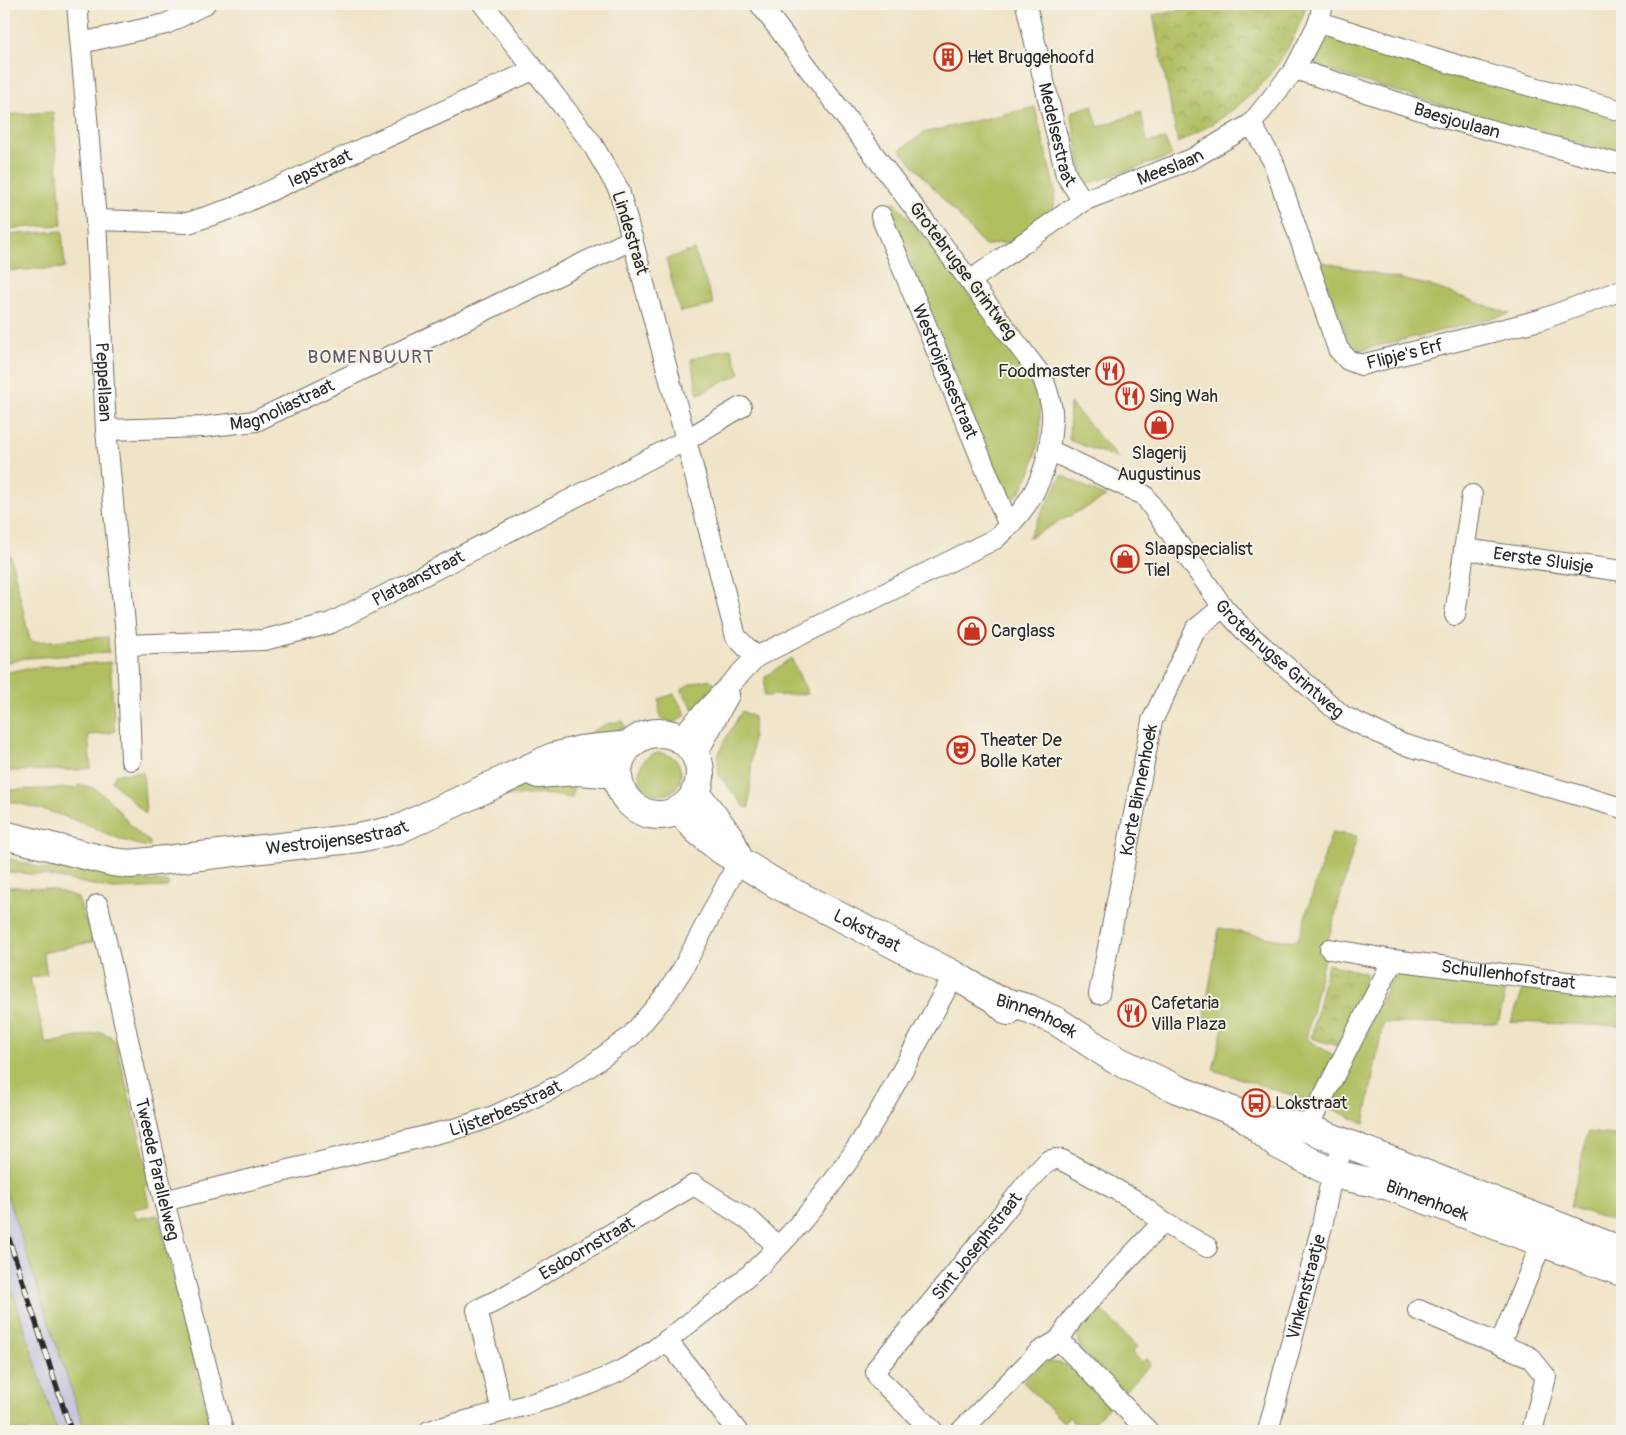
<svg xmlns="http://www.w3.org/2000/svg" width="1626" height="1435" viewBox="0 0 1626 1435" font-family="Pangolin,sans-serif">
<style>
.railway{fill:#c3c1db}
.grass{fill:#b0be60;stroke:#6e7446}
.park{fill:url(#park-crowns);stroke:#6e7446}
.lines{fill:none;stroke-linecap:round;stroke-linejoin:round}
.minor-casing{stroke:#706c62;stroke-width:22}
.secondary-casing{stroke:#706c62;stroke-width:30}
.minor{stroke:#fff;stroke-width:20}
.secondary{stroke:#fff;stroke-width:28}
.rail-casing{stroke:#2b2b2b;stroke-width:5.5}
.rail{stroke:#f7f3e8;stroke-width:4;stroke-dasharray:11;stroke-linecap:butt}
.labels{text-anchor:middle;dominant-baseline:central;stroke-width:4;stroke-linejoin:round;paint-order:stroke}
.poi-label{font-size:18px;fill:#2b2b2b;stroke:#f7f3e8;text-anchor:start}
.street-label{font-size:18px;fill:#2b2b2b;stroke:#f7f3e8}
.neighbourhood-label{font-size:19px;letter-spacing:1px;fill:#60586a;stroke:#f7f3e8}
</style>
<defs>
<pattern id="park-crowns" width="20" height="18" patternUnits="userSpaceOnUse" patternTransform="scale(1.25)"><rect width="20" height="18" fill="#b0be60"/><path d="M2 6a3 3 0 1 1 6 0M12 15a3 3 0 1 1 6 0" fill="none" stroke="#8f9b4f"/></pattern>
</defs>
<rect width="100%" height="100%" fill="#f7f3e8"/>
<filter id="ink" filterUnits="userSpaceOnUse"><feTurbulence type="fractalNoise" baseFrequency=".02" numOctaves="2"/><feDisplacementMap in="SourceGraphic" scale="10" xChannelSelector="R" yChannelSelector="G"/><feConvolveMatrix kernelMatrix="1 2 1 2 8 2 1 2 1" color-interpolation-filters="sRGB"/></filter>
<filter id="wash" filterUnits="userSpaceOnUse"><feTurbulence type="fractalNoise" baseFrequency=".0096" numOctaves="4" result="noise"/><feDisplacementMap in="SourceGraphic" scale="20" xChannelSelector="R" yChannelSelector="G"/><feGaussianBlur stdDeviation="1.12" result="paint"/><feColorMatrix in="noise" values="0 0 0 0 0 0 0 0 0 0 0 0 0 0 0 0 0 1.4 0 .05"/><feComposite in="paint" operator="in"/></filter>
<g filter="url(#wash)">
<rect width="100%" height="100%" fill="#f0e4c8"/>
<path class="railway" d="M4 1186 85 1431H57L4 1265Z"/>
<g class="grass">
<path d="M1325 35 1622 116V154L1484 118 1312 66Z"/>
<path d="M1092 105 1098 127 1141 112 1147 142 1165 139 1172 156 1084 185 1071 112Z"/>
<path d="M1035 107 1055 191 1054 205 1049 213 1007 244 999 243 985 246 900 150 923 133Z"/>
<path d="M53 112 62 225 4 229V197L9 196 4 115Z"/>
<path d="M894 201 981 309 1026 375 1040 403V435L1031 471 1020 492 1006 504 890 207Z"/>
<path d="M62 231 65 268 4 271V235Z"/>
<path d="M694 250 714 305 680 312 666 259Z"/>
<path d="M1318 261 1428 285 1510 314 1361 350 1349 342Z"/>
<path d="M731 348 740 374 698 394 691 359Z"/>
<path d="M1070 403 1119 459 1069 440Z"/>
<path d="M1062 475 1106 497 1028 538Z"/>
<path d="M4 527 30 640 34 642 108 637 109 653 26 658 4 663Z"/>
<path d="M791 658 808 694 764 696 765 677Z"/>
<path d="M110 662 115 731 110 733 88 735 91 768 78 770 4 771V673L27 668Z"/>
<path d="M709 679 715 684 707 696 694 709 681 690 690 684Z"/>
<path d="M674 694 686 715 674 723 660 718 659 699Z"/>
<path d="M742 711 754 717 749 808 745 807 719 776 718 764V757L723 743Z"/>
<path d="M623 721 626 728 617 737 581 738 606 724Z"/>
<circle cx="660" cy="774" r="21"/>
<path d="M143 772 146 814 112 782 116 774Z"/>
<path d="M574 779 572 798 542 794 510 796V789Z"/>
<path d="M78 785C109 784 125 828 150 842L149 847C124 843 103 831 79 822 55 812 29 806 4 800V790L77 788Z"/>
<path d="M1332 832 1357 836 1328 940 1306 1039 1335 1056 1310 1101 1213 1070 1223 1027 1203 1024 1219 928 1281 940H1298Z"/>
<path d="M4 857 48 870 53 857 120 877 136 880 168 882V887L113 889 43 875 4 872Z"/>
<path d="M4 887C28 887 56 887 78 898L87 926 93 927 99 940 43 953 47 974 30 978 46 1044 101 1032 110 1036 115 1041 152 1185 145 1186 149 1206 134 1209 136 1219 158 1215 211 1431H85L4 1186Z"/>
<path d="M1396 971 1507 987 1498 1023H1383L1364 1124 1327 1106Z"/>
<path d="M1525 985 1622 998V1026L1511 1022Z"/>
<path d="M1588 1132 1622 1136V1224L1570 1207Z"/>
<path d="M4 1265 57 1431H4Z"/>
<path d="M1097 1306 1137 1347 1132 1352 1142 1362 1148 1358 1151 1364 1124 1392 1081 1350C1073 1330 1084 1319 1097 1306Z"/>
<path d="M1049 1362 1060 1363 1068 1366 1108 1406V1408L1085 1431H1075L1079 1427 1069 1417 1063 1422 1023 1382 1038 1366Z"/>
</g>
<g class="park">
<path d="M1214 4H1307C1284 74 1243 110 1178 143L1153 15Z"/>
<path d="M1328 964 1366 973 1361 998 1337 1046 1311 1038Z"/>
</g>
</g>
<g filter="url(#ink)">
<g class="lines">
<g class="minor-casing">
<g id="minor">
<path id="s1" d="M77 4 96 220 106 430 127 645 131 760"/>
<path id="s2" d="M1026 4 1066 175 1083 201"/>
<path d="M1319 22 1479 72 1622 111"/>
<path d="M81 43 166 24 205 4"/>
<path id="s3" d="M1295 69 1445 118 1622 165"/>
<path id="s4" d="M1251 124 1273 161 1338 349 1348 360 1361 365 1540 320 1622 290"/>
<path id="s5" d="M881 216 1009 526"/>
<path id="s6" d="M96 220 188 223 233 208 533 70"/>
<path id="s7" d="M970 281 1083 201 1192 159 1251 124 1295 69 1319 22 1323 4"/>
<path d="M741 407 686 440 736 637 756 657"/>
<path id="s8" d="M106 430 203 427 256 421 633 239"/>
<path id="s9" d="M1049 450 1144 495 1223 607 1245 631 1343 716 1402 744 1622 808"/>
<path id="s10" d="M1464 549 1622 571"/>
<path d="M1455 615 1472 495"/>
<path id="s11" d="M127 645 264 640 331 623 686 440 619 190 591 142 483 4"/>
<path d="M679 738 756 657 995 539C1028 510 1047 478 1051 434 1051 427 1053 418 1052 411 1051 400 1046 388 1043 378L760 4"/>
<path d="M696 756 729 695"/>
<path id="s12" d="M98 905 164 1201 223 1431"/>
<path d="M1330 949 1393 960"/>
<path id="s13" d="M1099 994 1152 721 1196 629 1223 607"/>
<path id="s14" d="M1315 1113 1393 960 1622 989"/>
<path id="s15" d="M164 1201 458 1128 494 1116 560 1085 589 1067 631 1036 665 996 682 970 739 861"/>
<path d="M1418 1310 1530 1357 1546 1377 1532 1431"/>
<path d="M667 1340 737 1431"/>
<path d="M1059 1340 1148 1431"/>
<path d="M1500 1344 1542 1242"/>
<path id="s16" d="M502 1411 477 1310 502 1298 694 1185 752 1222 778 1247"/>
<path d="M429 1431C493 1413 561 1400 620 1371 649 1356 675 1334 701 1314 721 1299 741 1283 759 1266 798 1229 833 1185 862 1140 896 1087 923 1030 954 975"/>
<path id="s17" d="M933 1431 879 1379 876 1372 877 1368 953 1276 1027 1183 1048 1161 1056 1159 1062 1160 1133 1199 1163 1222 1207 1247"/>
<path d="M961 1431 1039 1352 1059 1340 1073 1318 1163 1222"/>
<path id="s18" d="M1268 1431 1322 1226 1330 1185 1344 1143"/>
</g>
</g>
<g class="secondary-casing">
<g id="secondary">
<circle cx="659" cy="774" r="41"/>
<path d="M538 774 578 771 618 774"/>
<path d="M695 792 730 838 737 855"/>
<path id="s19" d="M679 810 697 830 720 849 778 885 954 975 995 999 1008 1011"/>
<path id="s20" d="M4 835 112 862 130 864 359 838 399 829 553 757 580 750 630 745"/>
<path id="s21" d="M995 999 1030 1009 1058 1022 1116 1060 1177 1089 1243 1115 1307 1128 1622 1251"/>
<path id="s22" d="M1244 1116 1275 1143 1334 1174 1389 1186 1622 1272"/>
</g>
</g>
<use href="#minor" class="minor"/>
<use href="#secondary" class="secondary"/>
<g class="rail-casing">
<path id="rail" d="M4 1224 71 1431"/>
</g>
<use href="#rail" class="rail"/>
</g>
</g>
<defs>
<g id="building-ring" transform="scale(1.4375)"><circle r="9.5" fill="#f7f3e8" stroke="#c8321e" stroke-width="1.5"/><path d="M-4-6H4V6H1V3H-1V6H-4ZM-2.5-4.3h1.7v1.8h-1.7ZM.8-4.3h1.7v1.8H.8ZM-2.5-1h1.7V.8h-1.7ZM.8-1h1.7V.8H.8Z" fill="#c8321e"/></g>
<g id="restaurant-ring" transform="scale(1.4375)"><circle r="9.5" fill="#f7f3e8" stroke="#c8321e" stroke-width="1.5"/><path d="M-5-6h1v4h1v-4h1v4h1v-4h1v5L-1.5 .5V6h-2V.5L-5-1ZM5-6V6H3V1.5H1.5Q1.5-4 5-6Z" fill="#c8321e"/></g>
<g id="shop-ring" transform="scale(1.4375)"><circle r="9.5" fill="#f7f3e8" stroke="#c8321e" stroke-width="1.5"/><path d="M-5-2.5h2.3a2.7 3.5 0 0 1 5.4 0H5L5.5 6h-11ZM-1.5-2.5h3a1.5 2.3 0 0 0-3 0Z" fill="#c8321e"/></g>
<g id="theatre-ring" transform="scale(1.4375)"><circle r="9.5" fill="#f7f3e8" stroke="#c8321e" stroke-width="1.5"/><path d="M-5-5.5Q0-4 5-5.5V0Q5 5 0 6Q-5 5-5 0ZM-3.3-2.5H-1v1.5H-3.3ZM1-2.5H3.3v1.5H1ZM-2.8 1Q0 5.5 2.8 1Z" fill="#c8321e"/></g>
<g id="bus-ring" transform="scale(1.4375)"><circle r="9.5" fill="#f7f3e8" stroke="#c8321e" stroke-width="1.5"/><path d="M-5-6H5V4H4V6H2V4H-2V6H-4V4H-5ZM-3.5-4V0h7V-4ZM-3.5 1.2v1.5H-2V1.2ZM2 1.2v1.5H3.5V1.2Z" fill="#c8321e"/></g>
</defs>
<g fill-rule="evenodd">
<use href="#building-ring" x="948" y="57"/>
<use href="#restaurant-ring" x="1110" y="371"/>
<use href="#restaurant-ring" x="1130" y="396"/>
<use href="#shop-ring" x="1159" y="425"/>
<use href="#shop-ring" x="1125" y="559"/>
<use href="#shop-ring" x="972" y="631"/>
<use href="#theatre-ring" x="961" y="750"/>
<use href="#restaurant-ring" x="1132" y="1013"/>
<use href="#bus-ring" x="1256" y="1103"/>
</g>
<g class="labels">
<g class="poi-label">
<text x="967" y="57">Het Bruggehoofd</text>
<text x="1091" y="371" text-anchor="end">Foodmaster</text>
<text x="1149" y="396">Sing Wah</text>
<text x="1159" y="453" text-anchor="middle">Slagerij<tspan x="1159" dy="21">Augustinus</tspan></text>
<text x="1144" y="549">Slaapspecialist<tspan x="1144" dy="21">Tiel</tspan></text>
<text x="991" y="631">Carglass</text>
<text x="980" y="740">Theater De<tspan x="980" dy="21">Bolle Kater</tspan></text>
<text x="1151" y="1003">Cafetaria<tspan x="1151" dy="21">Villa Plaza</tspan></text>
<text x="1275" y="1103">Lokstraat</text>
</g>
<g class="street-label">
<text stroke="none"><textPath href="#s3" startOffset="170">Baesjoulaan</textPath></text>
<text stroke="none"><textPath href="#s2" startOffset="134">Medelsestraat</textPath></text>
<text stroke="none"><textPath href="#s7" startOffset="232">Meeslaan</textPath></text>
<text stroke="none"><textPath href="#s6" startOffset="235">Iepstraat</textPath></text>
<text transform="translate(630 233) rotate(73)">Lindestraat</text>
<text transform="translate(963 271) rotate(53)">Grotebrugse Grintweg</text>
<text stroke="none"><textPath href="#s4" startOffset="316">Flipje's Erf</textPath></text>
<text stroke="none"><textPath href="#s5" startOffset="168">Westroijensestraat</textPath></text>
<text stroke="none"><textPath href="#s1" startOffset="379">Peppellaan</textPath></text>
<text stroke="none"><textPath href="#s8" startOffset="180">Magnoliastraat</textPath></text>
<text stroke="none"><textPath href="#s10" startOffset="80">Eerste Sluisje</textPath></text>
<text stroke="none"><textPath href="#s11" startOffset="304">Plataanstraat</textPath></text>
<text stroke="none"><textPath href="#s9" startOffset="319">Grotebrugse Grintweg</textPath></text>
<text stroke="none"><textPath href="#s13" startOffset="208">Korte Binnenhoek</textPath></text>
<text stroke="none"><textPath href="#s20" startOffset="338">Westroijensestraat</textPath></text>
<text stroke="none"><textPath href="#s19" startOffset="225">Lokstraat</textPath></text>
<text stroke="none"><textPath href="#s14" startOffset="288">Schullenhofstraat</textPath></text>
<text stroke="none"><textPath href="#s21" startOffset="45">Binnenhoek</textPath></text>
<text stroke="none"><textPath href="#s15" startOffset="354">Lijsterbesstraat</textPath></text>
<text stroke="none"><textPath href="#s12" startOffset="271">Tweede Parallelweg</textPath></text>
<text stroke="none"><textPath href="#s22" startOffset="205">Binnenhoek</textPath></text>
<text stroke="none"><textPath href="#s17" startOffset="244">Sint Josephstraat</textPath></text>
<text stroke="none"><textPath href="#s16" startOffset="230">Esdoornstraat</textPath></text>
<text stroke="none"><textPath href="#s18" startOffset="149">Vinkenstraatje</textPath></text>
</g>
<g class="neighbourhood-label">
<text x="371" y="357">BOMENBUURT</text>
</g>
</g>
<rect width="1626" height="1435" fill="none" stroke="#f7f3e8" stroke-width="20"/>
</svg>
